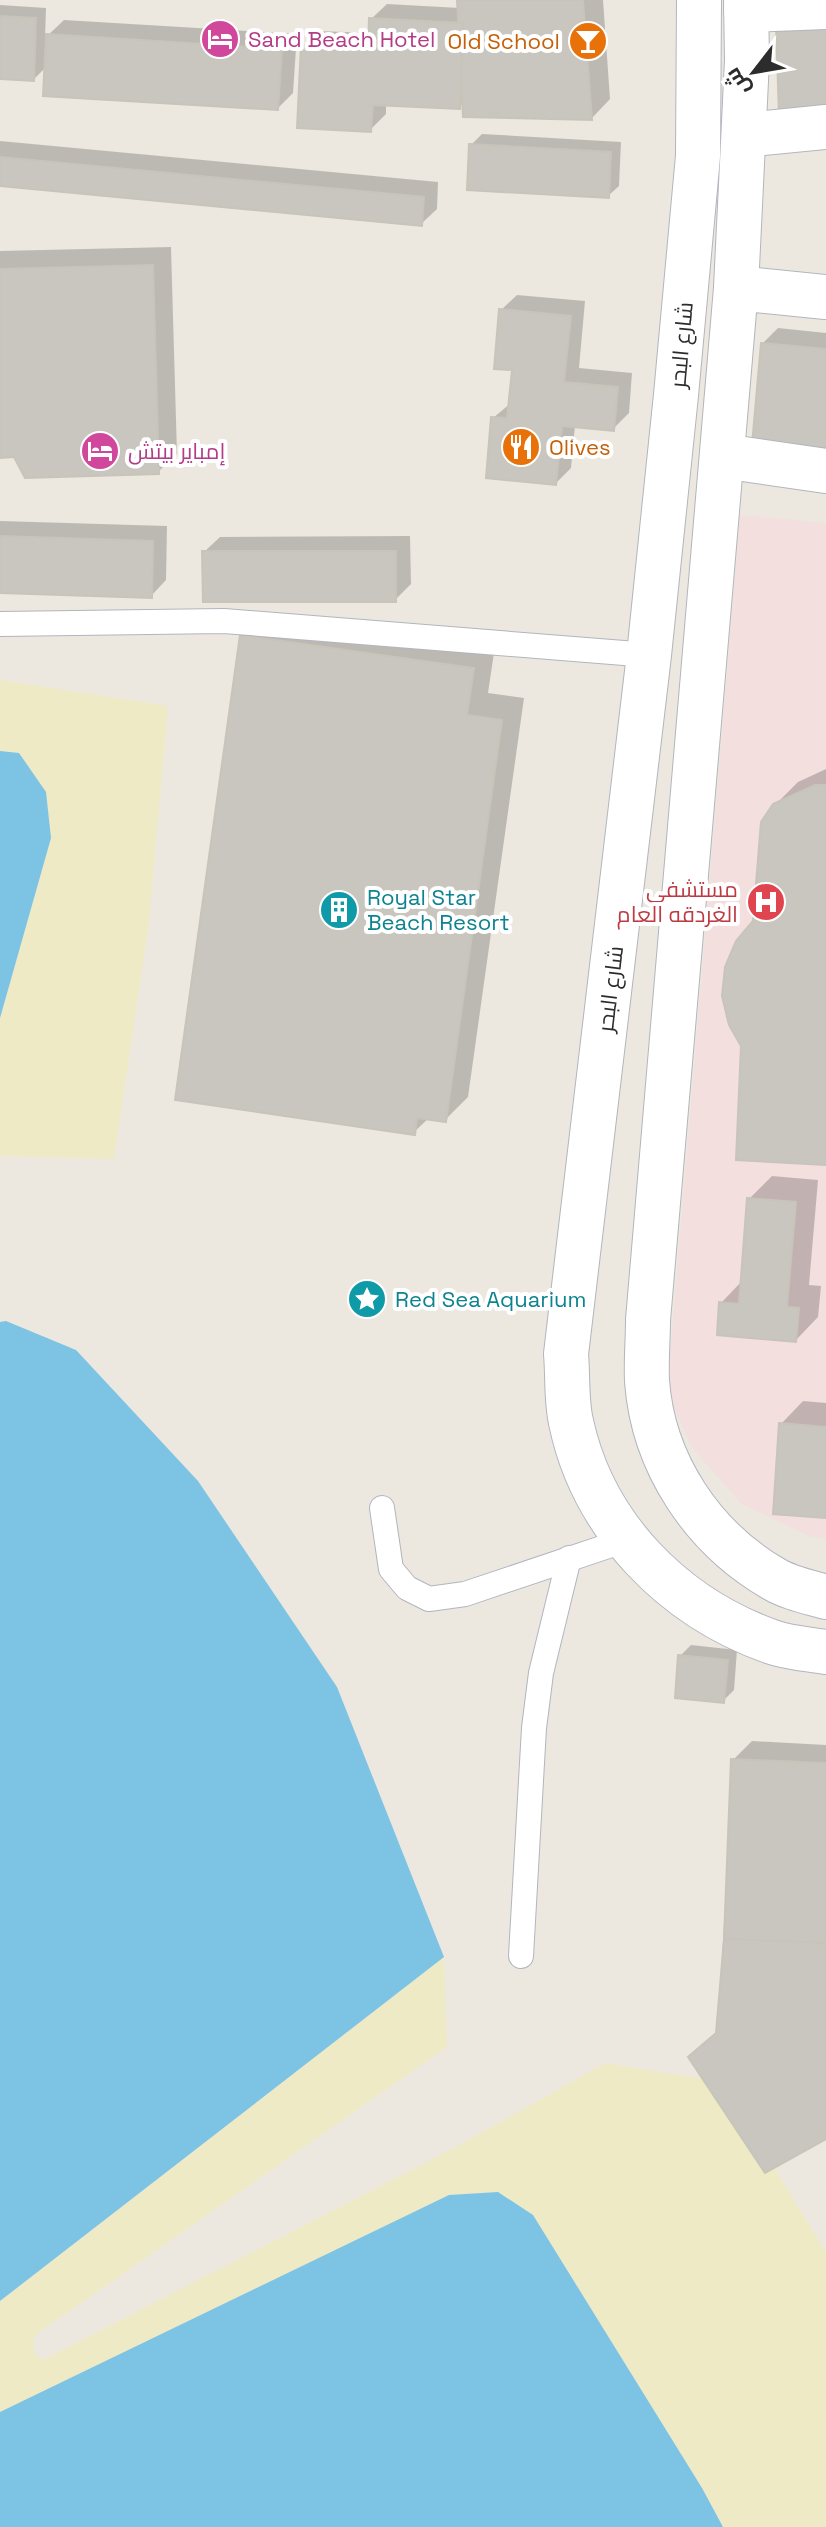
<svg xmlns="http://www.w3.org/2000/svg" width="826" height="2527" viewBox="0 0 826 2527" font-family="'Space Grotesk',Cairo,sans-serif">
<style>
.medical{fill:#f2dfde}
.sand{fill:#eeeac6}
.water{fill:#7dc3e4}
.shadow{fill:#0003}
.building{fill:#c8c6be;stroke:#c8c4b9;stroke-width:2}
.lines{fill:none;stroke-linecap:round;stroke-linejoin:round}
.service-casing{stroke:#b3b5be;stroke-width:26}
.minor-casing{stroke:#b3b5be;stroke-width:46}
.tertiary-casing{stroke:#b3b5be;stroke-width:46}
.secondary-casing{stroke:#b3b5be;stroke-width:46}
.service{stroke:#fff;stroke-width:24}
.minor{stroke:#fff;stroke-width:44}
.tertiary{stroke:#fff;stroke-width:44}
.secondary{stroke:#fff;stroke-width:44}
.labels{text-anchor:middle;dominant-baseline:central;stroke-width:8;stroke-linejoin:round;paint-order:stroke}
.hotel-label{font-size:22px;fill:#b23c85;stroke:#fff;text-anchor:start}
.food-label{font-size:22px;fill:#c56008;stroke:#fff;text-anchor:end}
.street-label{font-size:22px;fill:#2c2c2c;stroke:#fff}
.health-label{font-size:22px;fill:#be3a42;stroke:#fff;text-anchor:end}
.culture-label{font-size:22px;fill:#0d838f;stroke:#fff;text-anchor:start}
</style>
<rect width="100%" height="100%" fill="#ece8e0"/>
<path class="medical" d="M740 515 826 523V1538L812 1537 742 1504 692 1448 667 1392Z"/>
<g class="sand">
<path d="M0 680 168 706 149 923 114 1159 0 1156V1018L51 837 20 753 0 751Z"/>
<path d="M444 1957 447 2047 34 2336V2352L43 2360 456 2147 605 2063 722 2082 826 2252V2527H723L702 2488 533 2215 498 2192 449 2195 0 2412V2301Z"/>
</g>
<g class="water">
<path d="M0 751 19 753 46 792 51 838 0 1018Z"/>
<path d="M6 1321 76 1350 198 1481 337 1687 444 1957 0 2301V1322Z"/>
<path d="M498 2192 533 2215 702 2488 723 2527H0V2412L449 2195Z"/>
</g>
<g class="shadow">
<path d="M459 0H603L610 99 592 118 464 102 459 107 386 104V114L370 130 303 46 318 31 371 33V19L387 4 460 8Z"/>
<path d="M0 5 46 8 45 38 64 20 297 34 293 93 278 108 47 66 34 79 0 77Z"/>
<path d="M482 134 621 142 619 186 608 196 471 145Z"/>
<path d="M0 141 438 182 437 209 421 224 0 184Z"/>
<path d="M171 247 177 454 158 472 0 456V251Z"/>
<path d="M517 295 585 301 579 368 632 373 629 413 613 429 575 425 571 468 556 483 493 418 511 403 514 369 501 310Z"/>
<path d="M778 328 826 333V451L763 343Z"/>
<path d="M0 521 167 526 166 580 151 596 0 591Z"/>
<path d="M410 536 411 584 395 600 204 552 220 537Z"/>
<path d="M265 613 495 646 488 693 524 698 468 1097 445 1120 429 1118 414 1132 242 636Z"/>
<path d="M826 769V1163L755 922 775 805 798 782Z"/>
<path d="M772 1176 818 1180 809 1285 821 1286 818 1317 796 1340 721 1303 742 1281 749 1199Z"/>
<path d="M803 1401 826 1403V1516L781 1424Z"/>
<path d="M691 1645 737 1650 734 1690 723 1701 680 1656Z"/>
<path d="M752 1741 826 1745V2137L691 2057 718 2031 733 1760Z"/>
</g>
<g class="building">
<path d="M457 0H583L592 120 463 117Z"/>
<path d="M0 16 36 18 34 81 0 79Z"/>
<path d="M369 18 463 23 460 109 373 105 371 132 297 128 301 45 368 48Z"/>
<path d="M826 24V113L779 115 776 25Z"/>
<path d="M46 34 282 49 278 110 43 96Z"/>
<path d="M469 144 611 152 609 198 467 190Z"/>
<path d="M0 157 424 197 422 226 0 186Z"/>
<path d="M153 265 159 474 25 478 14 457 0 458V269Z"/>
<path d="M499 309 571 316 564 382 618 387 614 431 562 426 556 485 486 478 491 417 507 418 512 370 494 369Z"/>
<path d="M761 343 826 349V453L752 445Z"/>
<path d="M0 536 153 541 152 598 0 593Z"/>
<path d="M202 551H396V602H203Z"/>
<path d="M240 635 474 668 467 715 502 720 446 1122 417 1118 415 1135 175 1100Z"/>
<path d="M815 785H826V1165L736 1160 741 1046 729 1025 722 996 725 967 736 941 753 921 761 822 773 804Z"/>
<path d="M747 1198 796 1202 787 1307 799 1308 796 1342 717 1335 719 1302 739 1304Z"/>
<path d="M779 1423 826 1427V1518L773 1514Z"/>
<path d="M678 1655 728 1660 724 1703 675 1698Z"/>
<path d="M731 1759 826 1763V1943L724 1939Z"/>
<path d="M724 1939 826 1943V2139L765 2173 688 2057 716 2033Z"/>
</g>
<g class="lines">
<g class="service-casing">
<g id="service">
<path d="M0 624 224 621 649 655"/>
<path d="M382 1508 391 1569 407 1588 429 1599 465 1594 626 1540"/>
<path d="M521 1956 534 1728 541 1673 569 1558"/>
</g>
</g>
<g class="minor-casing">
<g id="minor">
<path d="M746 10 826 7"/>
<path d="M744 135 826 127"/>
<path d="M736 288 826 297"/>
</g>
</g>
<g class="tertiary-casing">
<path id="tertiary" d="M723 456 826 471"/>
</g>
<g class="secondary-casing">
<g id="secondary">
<path d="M699 0 698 156 676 395 649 655 566 1354C568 1376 566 1400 571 1422 593 1526 673 1607 772 1642 789 1648 808 1649 826 1652"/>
<path d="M746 0 747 60 736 288 648 1320C648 1340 646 1361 647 1381 653 1464 703 1538 774 1579 789 1588 809 1592 826 1597"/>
</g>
</g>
<use href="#service" class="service"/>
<use href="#minor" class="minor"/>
<use href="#tertiary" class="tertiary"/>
<use href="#secondary" class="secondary"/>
</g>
<defs>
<g id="hotel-disc" transform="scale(2)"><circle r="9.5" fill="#d1479c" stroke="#fff"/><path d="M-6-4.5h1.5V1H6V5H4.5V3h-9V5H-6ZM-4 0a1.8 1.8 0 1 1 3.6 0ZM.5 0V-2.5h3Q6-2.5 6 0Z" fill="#fff"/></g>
<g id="bar-disc" transform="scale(2)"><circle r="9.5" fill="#e8710a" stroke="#fff"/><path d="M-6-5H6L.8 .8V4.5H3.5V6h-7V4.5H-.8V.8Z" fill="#fff"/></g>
<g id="restaurant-disc" transform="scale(2)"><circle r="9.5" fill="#e8710a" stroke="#fff"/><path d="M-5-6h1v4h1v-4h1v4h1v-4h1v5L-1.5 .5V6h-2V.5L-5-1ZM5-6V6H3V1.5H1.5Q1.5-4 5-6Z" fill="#fff"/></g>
<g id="hospital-disc" transform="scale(2)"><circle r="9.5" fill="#e0444e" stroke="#fff"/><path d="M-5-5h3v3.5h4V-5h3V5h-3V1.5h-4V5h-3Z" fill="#fff"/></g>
<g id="building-disc" transform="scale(2)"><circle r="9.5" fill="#0f9aa8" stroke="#fff"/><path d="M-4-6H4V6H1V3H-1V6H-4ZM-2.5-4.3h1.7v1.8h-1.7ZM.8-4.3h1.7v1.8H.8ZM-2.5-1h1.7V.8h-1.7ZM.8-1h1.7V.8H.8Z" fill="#fff"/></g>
<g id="sight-disc" transform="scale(2)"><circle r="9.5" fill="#0f9aa8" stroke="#fff"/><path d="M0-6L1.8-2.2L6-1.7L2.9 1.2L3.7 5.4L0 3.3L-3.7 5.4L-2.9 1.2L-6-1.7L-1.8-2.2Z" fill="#fff"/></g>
</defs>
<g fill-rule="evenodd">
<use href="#hotel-disc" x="220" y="39"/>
<use href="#bar-disc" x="588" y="41"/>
<use href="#restaurant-disc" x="521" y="447"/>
<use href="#hotel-disc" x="100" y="451"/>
<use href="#hospital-disc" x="766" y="902"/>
<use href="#building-disc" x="339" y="910"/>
<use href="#sight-disc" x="367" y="1299"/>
</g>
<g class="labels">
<g class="hotel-label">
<text x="248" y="39">Sand Beach Hotel</text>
<text x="128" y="451">إمباير بيتش</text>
</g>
<g class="food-label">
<text x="560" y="41">Old School</text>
<text x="549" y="447" text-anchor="start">Olives</text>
</g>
<g class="street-label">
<text transform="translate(681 345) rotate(-85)">شارع البحر</text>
<text transform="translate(610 989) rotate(-83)">شارع البحر</text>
</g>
<g class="health-label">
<text x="738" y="889">مستشفي<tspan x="738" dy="25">الغردقه العام</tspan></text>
</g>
<g class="culture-label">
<text x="367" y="897">Royal Star<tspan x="367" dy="25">Beach Resort</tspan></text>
<text x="395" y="1299">Red Sea Aquarium</text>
</g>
</g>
<g transform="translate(754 72) rotate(239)" stroke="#ffffff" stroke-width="6" paint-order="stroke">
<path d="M0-6L14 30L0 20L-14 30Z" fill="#2c2c2c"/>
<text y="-12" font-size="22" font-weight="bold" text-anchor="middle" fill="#2c2c2c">ش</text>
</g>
</svg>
